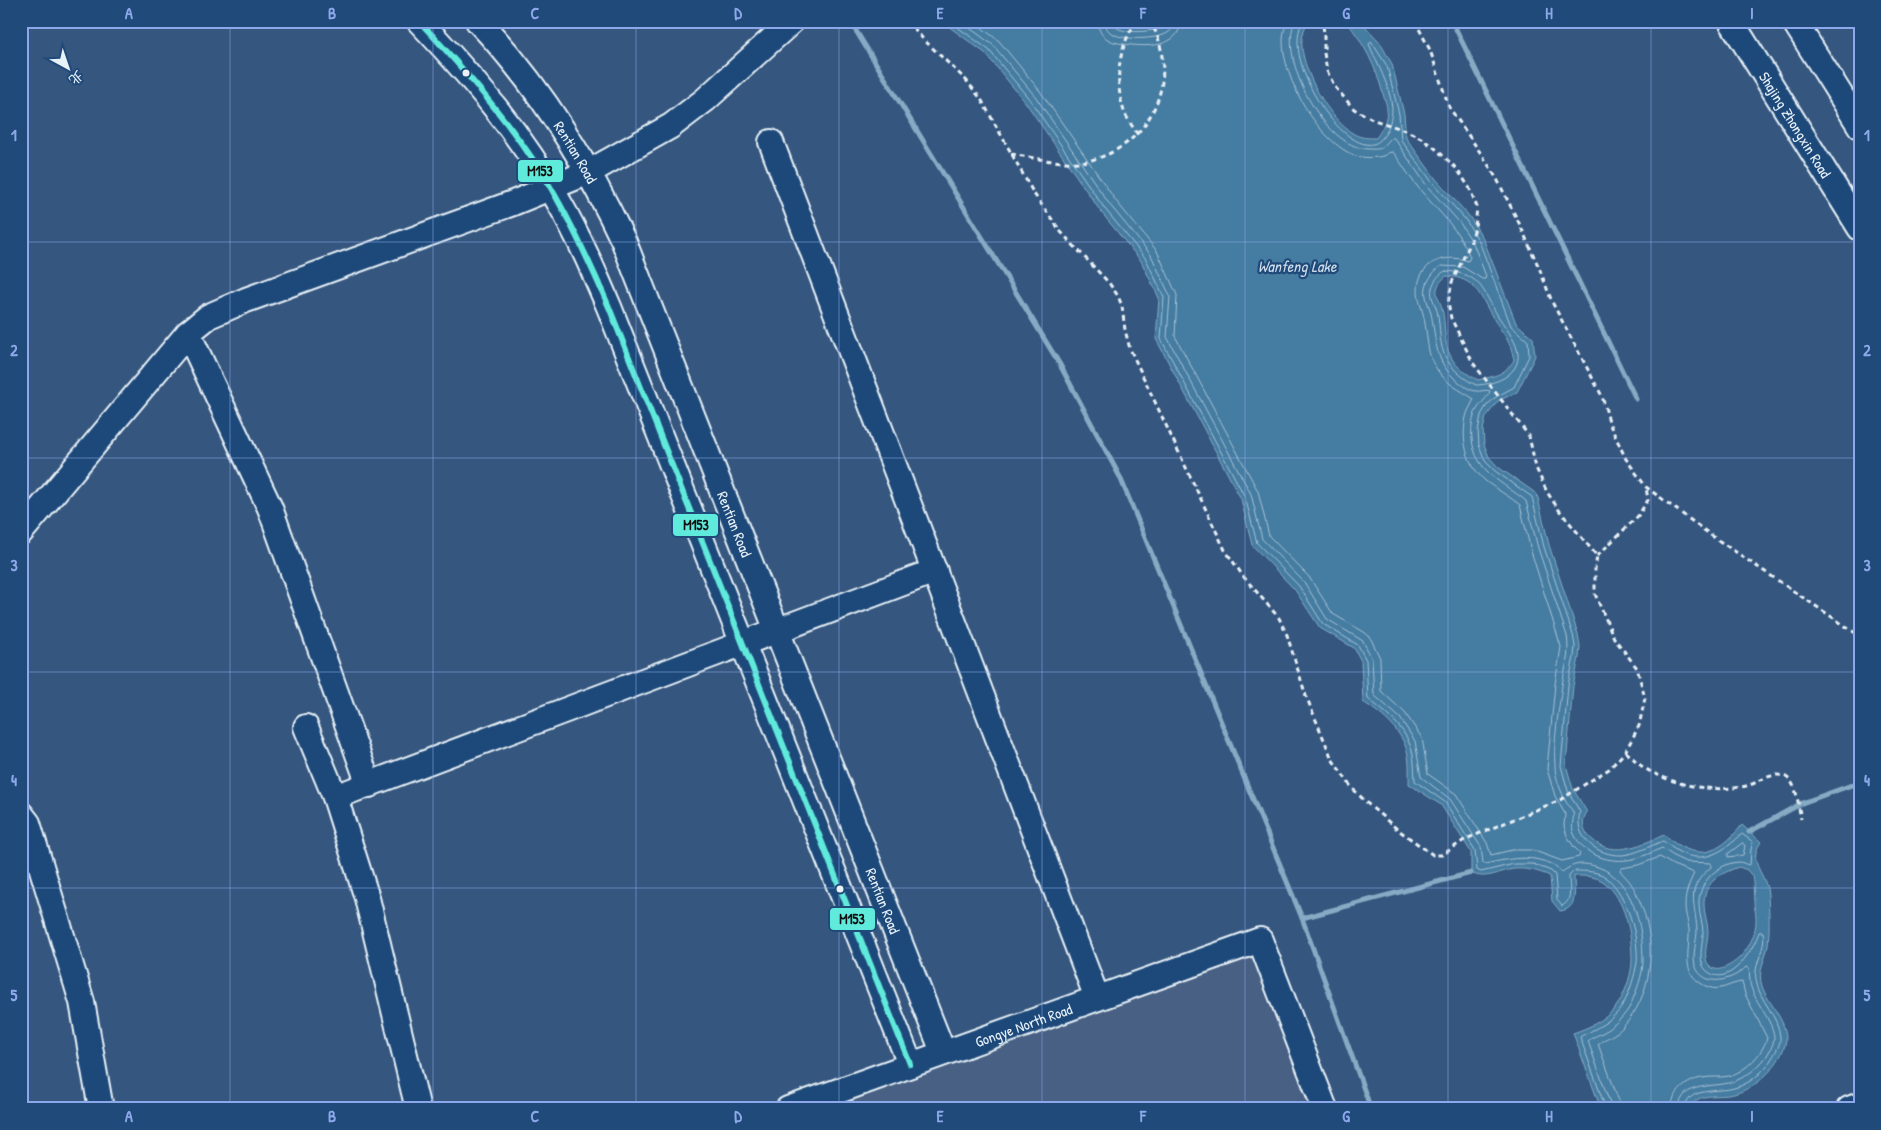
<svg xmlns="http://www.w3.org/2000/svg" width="1881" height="1130" viewBox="0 0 1881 1130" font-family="'Patrick Hand','LXGW WenKai TC',sans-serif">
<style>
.built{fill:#476183}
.water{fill:#457ca1;stroke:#86abc4;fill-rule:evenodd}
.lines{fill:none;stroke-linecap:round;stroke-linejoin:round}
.shore{stroke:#a7c2d5;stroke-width:1}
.stream{stroke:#86abc4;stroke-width:5}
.minor-casing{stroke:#e8f1f8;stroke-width:28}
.path{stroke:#e8f1f8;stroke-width:3;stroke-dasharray:5 4;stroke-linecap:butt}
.minor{stroke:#1f4a7a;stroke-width:24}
.bus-1-casing{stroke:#1f4a7a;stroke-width:10}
.bus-1{stroke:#60eadc;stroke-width:6}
.grid{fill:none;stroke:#8da8ea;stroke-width:1;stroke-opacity:0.55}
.bus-dot{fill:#e8f1f8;stroke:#1f4a7a;stroke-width:2}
.labels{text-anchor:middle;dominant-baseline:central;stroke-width:4.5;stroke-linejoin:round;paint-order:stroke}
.street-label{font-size:15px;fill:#e8f1f8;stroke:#1f4a7a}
.water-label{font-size:16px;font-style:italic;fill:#d0dfeb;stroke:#1f4a7a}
.line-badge{stroke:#1f4a7a;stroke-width:2}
.pale-badge-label{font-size:14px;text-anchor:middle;font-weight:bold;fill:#111}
.neatline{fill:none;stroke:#8da8ea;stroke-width:2}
.grid-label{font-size:16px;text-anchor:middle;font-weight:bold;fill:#8da8ea}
</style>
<rect width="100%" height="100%" fill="#35567e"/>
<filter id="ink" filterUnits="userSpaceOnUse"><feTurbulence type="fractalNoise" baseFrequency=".02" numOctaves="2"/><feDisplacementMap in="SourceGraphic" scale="10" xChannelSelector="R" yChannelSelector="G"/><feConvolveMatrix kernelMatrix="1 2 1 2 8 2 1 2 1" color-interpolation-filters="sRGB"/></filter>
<g filter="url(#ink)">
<path class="built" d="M1254 955 1316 1109H828Z"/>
<path class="water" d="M941 21H1116L1117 24 1142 28 1171 21H1308C1305 27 1303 32 1302 39 1299 67 1330 121 1354 134 1361 138 1368 138 1376 138 1382 130 1387 120 1387 109 1387 104 1384 99 1383 94 1376 67 1364 43 1346 21H1360L1379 41 1392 64 1404 114 1406 138 1436 179 1469 216 1483 238 1516 323 1533 338 1535 356 1517 392 1498 401 1486 417 1483 430 1484 444 1489 457 1498 467 1537 494 1549 545 1578 634 1580 646 1579 658 1573 686 1566 765 1573 789 1587 812C1582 820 1582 826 1587 834 1608 861 1640 845 1664 835 1695 861 1717 857 1742 825L1761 842C1746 863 1767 873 1768 895 1769 911 1770 929 1768 945 1766 958 1757 972 1762 986 1768 1004 1791 1024 1785 1045 1778 1068 1756 1088 1734 1094 1719 1098 1697 1091 1689 1109H1601L1573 1033C1591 1027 1610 1018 1620 1001 1626 990 1632 973 1632 960 1632 935 1625 898 1604 882 1596 876 1584 876 1574 876 1574 889 1579 909 1560 911L1552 901 1550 876C1538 871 1527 868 1514 869 1499 871 1486 881 1471 873V852L1441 805 1409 784C1409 772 1410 759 1406 748 1400 729 1379 712 1363 702L1361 661 1354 648 1320 628 1295 590 1252 545 1241 499 1156 339 1159 298 1141 261 1101 212 1026 103 985 53ZM1446 276C1476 278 1479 294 1493 318 1503 334 1510 339 1514 360 1505 375 1494 376 1478 380 1467 374 1457 368 1451 357 1443 343 1446 324 1442 308 1440 301 1436 296 1437 289 1438 284 1442 280 1446 276ZM1739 867 1747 870 1752 876C1754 885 1753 893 1754 902 1754 908 1756 912 1756 917 1757 937 1744 959 1726 967 1720 970 1714 971 1709 965 1702 959 1708 941 1708 932 1708 923 1704 914 1704 905 1703 883 1720 873 1739 867Z"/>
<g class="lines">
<g class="shore">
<path d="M949 21 989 50 1030 100 1105 209 1146 259 1164 297 1161 339 1245 497 1257 543 1299 586 1323 624 1358 645 1366 660 1368 699C1384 711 1403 725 1410 745 1415 756 1414 770 1415 781L1445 802 1475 850 1477 870 1481 872 1514 864H1533L1551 871 1555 875 1557 900 1562 906C1573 900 1569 887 1569 876L1574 871C1585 871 1599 871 1607 878 1627 894 1639 938 1637 962 1635 975 1630 991 1624 1003 1618 1015 1605 1024 1593 1030 1589 1033 1583 1034 1580 1037L1606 1109"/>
<path d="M960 21 993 45 1035 96 1110 205 1151 255 1170 296 1167 337 1251 494 1262 539 1304 582 1327 619 1363 641 1372 659 1374 695 1400 718 1415 741 1421 777 1450 799 1481 847 1483 863 1485 864C1512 858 1540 852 1562 872 1574 863 1583 862 1598 867 1633 879 1643 927 1643 961 1643 975 1636 992 1631 1004 1626 1016 1614 1025 1604 1032 1599 1035 1592 1037 1588 1041L1612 1109"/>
<path d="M973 21 999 41 1040 91 1116 201 1157 251 1177 295 1175 336 1258 491 1269 536 1309 577 1333 614 1364 632 1370 637 1380 658 1381 691 1405 713 1422 738 1428 774 1456 794 1487 843 1491 855 1512 850H1532L1562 861 1579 857 1580 853 1574 847 1567 836 1564 826 1565 814 1555 796 1547 769 1555 684 1561 647 1531 551 1520 505C1510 497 1498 490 1488 483 1466 466 1460 439 1467 413 1469 408 1472 404 1474 399 1459 389 1447 385 1436 368 1427 355 1428 339 1425 324 1424 312 1418 302 1418 290 1418 262 1445 253 1468 261L1470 257C1460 231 1440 213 1422 192 1411 180 1403 165 1393 152 1388 152 1387 154 1383 156 1376 158 1363 158 1356 156 1319 143 1282 78 1283 40 1283 34 1285 27 1287 21"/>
<path d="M1098 21C1098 28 1100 34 1106 38 1111 42 1118 43 1124 44 1144 47 1180 49 1181 21"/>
<path d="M1106 21C1106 26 1106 29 1110 32 1120 41 1159 40 1169 32 1173 29 1173 26 1174 21"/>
<path d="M1112 21C1114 37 1153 31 1164 28L1167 21"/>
<path d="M1295 21C1277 59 1325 148 1368 149 1374 149 1379 150 1383 147 1386 144 1388 141 1391 138H1394L1427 186 1460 223 1473 243 1486 276 1485 279H1482L1463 267 1441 266C1434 271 1428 279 1426 287 1424 297 1429 305 1431 313 1436 337 1434 359 1453 377 1459 382 1467 390 1476 391 1481 392 1485 389 1490 391 1488 398 1479 404 1475 413 1472 421 1471 431 1472 439 1475 472 1504 483 1526 501L1538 548 1567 636C1570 654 1565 668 1562 685 1559 709 1553 742 1555 766 1555 778 1561 791 1566 802 1568 805 1571 808 1573 812 1575 818 1570 825 1574 834 1584 856 1611 864 1633 859 1643 857 1652 852 1662 848L1675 857 1686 862 1711 863V867C1685 889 1695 901 1697 930 1697 941 1692 954 1695 965 1703 989 1733 981 1746 967L1749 968C1750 975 1749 983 1752 990 1757 1004 1775 1025 1774 1039 1773 1046 1769 1052 1766 1057 1758 1068 1745 1078 1732 1082 1715 1088 1680 1081 1679 1109"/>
<path d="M1303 21C1277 63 1356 174 1383 137 1389 130 1392 117 1392 108 1390 85 1377 64 1369 44L1371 41 1387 66 1399 114 1401 140 1432 182 1465 219 1479 241 1511 326 1528 341 1529 356 1514 387 1496 397 1487 405 1481 415 1478 431 1479 445 1485 461 1495 471 1532 497 1544 547 1573 635 1575 646 1574 657 1568 685 1561 766 1568 791 1580 812C1573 838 1598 856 1622 855 1636 854 1650 846 1663 841 1668 844 1673 849 1679 852 1704 865 1724 851 1742 834L1753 842 1751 849 1750 865C1746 865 1743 862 1739 862 1717 863 1697 884 1699 906 1699 915 1703 923 1703 933 1703 944 1697 961 1706 970 1728 991 1754 949 1759 932H1763C1767 949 1753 964 1756 980 1759 1001 1779 1016 1780 1037 1781 1044 1776 1051 1772 1058 1764 1072 1750 1084 1734 1088 1719 1093 1687 1086 1685 1109"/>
<path d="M1446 271C1482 274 1482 290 1498 316 1509 333 1531 357 1508 375 1501 381 1486 385 1476 385 1464 379 1454 371 1447 360 1438 345 1441 327 1437 311 1435 303 1430 297 1432 288 1434 281 1439 273 1446 271Z"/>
<path d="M1743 843 1745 846 1743 855 1728 857V854Z"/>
<path d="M1620 1109 1619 1101 1598 1044C1605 1038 1616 1035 1623 1027 1652 996 1657 946 1642 907 1639 899 1635 889 1630 882 1627 878 1623 875 1620 870L1622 868 1638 865 1660 857 1673 865 1694 873C1689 884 1685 893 1685 906 1685 914 1688 921 1689 929 1690 953 1679 975 1708 987 1721 992 1730 983 1742 982L1745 994 1767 1038C1762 1055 1746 1071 1729 1076 1721 1078 1711 1076 1702 1078 1687 1080 1672 1093 1671 1109"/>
</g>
<g class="stream">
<path d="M850 21 1059 363 1120 477 1302 918 1371 1109"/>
<path d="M1452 21 1636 399"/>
<path d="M1749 832 1802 803 1860 782"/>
<path d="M1302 918 1471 873"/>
</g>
<g class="minor-casing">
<g id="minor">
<path d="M419 21C472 77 523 136 560 204 579 237 594 272 609 307L910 1064"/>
<path id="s1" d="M478 21C540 86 586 161 624 242L943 1052"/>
<path id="s2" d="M1731 21 1860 228"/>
<path d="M1794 21 1860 126"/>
<path d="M771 142 1097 998"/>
<path d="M188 333 270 508 369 785"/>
<path d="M21 532 188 333 209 316 246 300 513 203 589 172 671 126 705 100 792 21"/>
<path d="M306 727 335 797 367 898 418 1109"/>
<path d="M335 797 935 571"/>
<path d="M21 814 28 823 82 1002 101 1109"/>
<path id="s3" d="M788 1109 1260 940 1325 1109"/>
<path d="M1849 1109 1860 1105"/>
</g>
</g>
<g class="path">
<path d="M908 21 923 39 966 80 981 99 1034 194 1061 232 1109 283 1118 296 1122 306 1125 330 1130 349 1225 550 1243 576 1279 618 1287 635 1306 696 1332 759 1352 788 1369 805 1397 829 1433 855H1442L1466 839 1560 800 1609 769 1625 752 1639 726 1645 698 1637 668 1614 638 1595 594V569L1597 556 1559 510 1547 492 1536 468 1529 436 1473 363 1451 318 1448 303 1452 282 1470 244 1475 228 1477 207 1469 187 1457 169 1436 149 1421 138 1405 130 1374 120 1354 109 1335 87 1327 71 1324 53V32L1322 21"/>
<path d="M1137 21C1118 46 1114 82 1124 111 1127 119 1133 127 1138 135"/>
<path d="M1415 21 1430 50 1449 107 1484 158 1497 179 1520 225 1540 270 1552 302 1602 396 1610 425 1626 459 1646 487 1712 536 1860 636"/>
<path d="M1011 154C1038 158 1071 168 1098 158 1141 144 1168 102 1162 57 1161 45 1157 31 1149 21"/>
<path d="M1597 556 1638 516 1648 500 1646 487"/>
<path d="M1626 752C1632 757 1639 765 1646 769 1676 786 1713 793 1746 786 1759 783 1773 770 1786 777 1798 784 1798 807 1801 819"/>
</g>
<use href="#minor" class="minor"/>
<g class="bus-1-casing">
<path id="bus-1" d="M419 21C465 70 509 121 545 178 570 219 590 263 609 307L910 1064"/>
</g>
<use href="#bus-1" class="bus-1"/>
</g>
</g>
<path class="grid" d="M230 21V1109M433 21V1109M636 21V1109M839 21V1109M1042 21V1109M1245 21V1109M1448 21V1109M1651 21V1109M21 242H1860M21 458H1860M21 672H1860M21 888H1860"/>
<g class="bus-dot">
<circle cx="466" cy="73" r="4.5"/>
<circle cx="840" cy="889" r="4.5"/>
</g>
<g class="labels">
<g class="street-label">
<text stroke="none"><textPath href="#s2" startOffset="122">Shajing Zhongxin Road</textPath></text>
<text stroke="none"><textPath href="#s1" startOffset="164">Rentian Road</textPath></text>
<text stroke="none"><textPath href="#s1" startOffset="569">Rentian Road</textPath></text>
<text stroke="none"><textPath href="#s1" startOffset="974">Rentian Road</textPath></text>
<text stroke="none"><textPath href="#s3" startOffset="250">Gongye North Road</textPath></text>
</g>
<g class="water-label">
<text x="1297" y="266">Wanfeng Lake</text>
</g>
</g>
<g class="line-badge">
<rect x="517" y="159" width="47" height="24" rx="5" fill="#60eadc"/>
<rect x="672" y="513" width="47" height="24" rx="5" fill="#60eadc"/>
<rect x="829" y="907" width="47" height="24" rx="5" fill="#60eadc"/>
</g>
<g class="pale-badge-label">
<text x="540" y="176">M153</text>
<text x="696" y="530">M153</text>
<text x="852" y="924">M153</text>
</g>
<rect width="1881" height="1130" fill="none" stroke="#1f4a7a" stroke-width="55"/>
<g transform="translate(68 68) rotate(140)" stroke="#1f4a7a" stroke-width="4" paint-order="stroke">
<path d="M0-4L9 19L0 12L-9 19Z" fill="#e8f1f8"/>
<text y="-8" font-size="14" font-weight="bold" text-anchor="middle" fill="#e8f1f8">北</text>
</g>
<rect x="28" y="28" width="1826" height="1074" class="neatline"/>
<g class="grid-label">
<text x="129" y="19">A</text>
<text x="332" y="19">B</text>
<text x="535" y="19">C</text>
<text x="738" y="19">D</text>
<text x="940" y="19">E</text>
<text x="1143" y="19">F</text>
<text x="1346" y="19">G</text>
<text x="1549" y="19">H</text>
<text x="1752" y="19">I</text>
<text x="14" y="141">1</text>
<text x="1867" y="141">1</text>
<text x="14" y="356">2</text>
<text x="1867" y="356">2</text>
<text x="14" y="571">3</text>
<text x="1867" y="571">3</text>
<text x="14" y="786">4</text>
<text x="1867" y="786">4</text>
<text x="14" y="1001">5</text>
<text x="1867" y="1001">5</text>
<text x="129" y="1122">A</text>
<text x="332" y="1122">B</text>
<text x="535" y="1122">C</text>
<text x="738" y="1122">D</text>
<text x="940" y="1122">E</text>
<text x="1143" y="1122">F</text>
<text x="1346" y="1122">G</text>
<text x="1549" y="1122">H</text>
<text x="1752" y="1122">I</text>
</g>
</svg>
